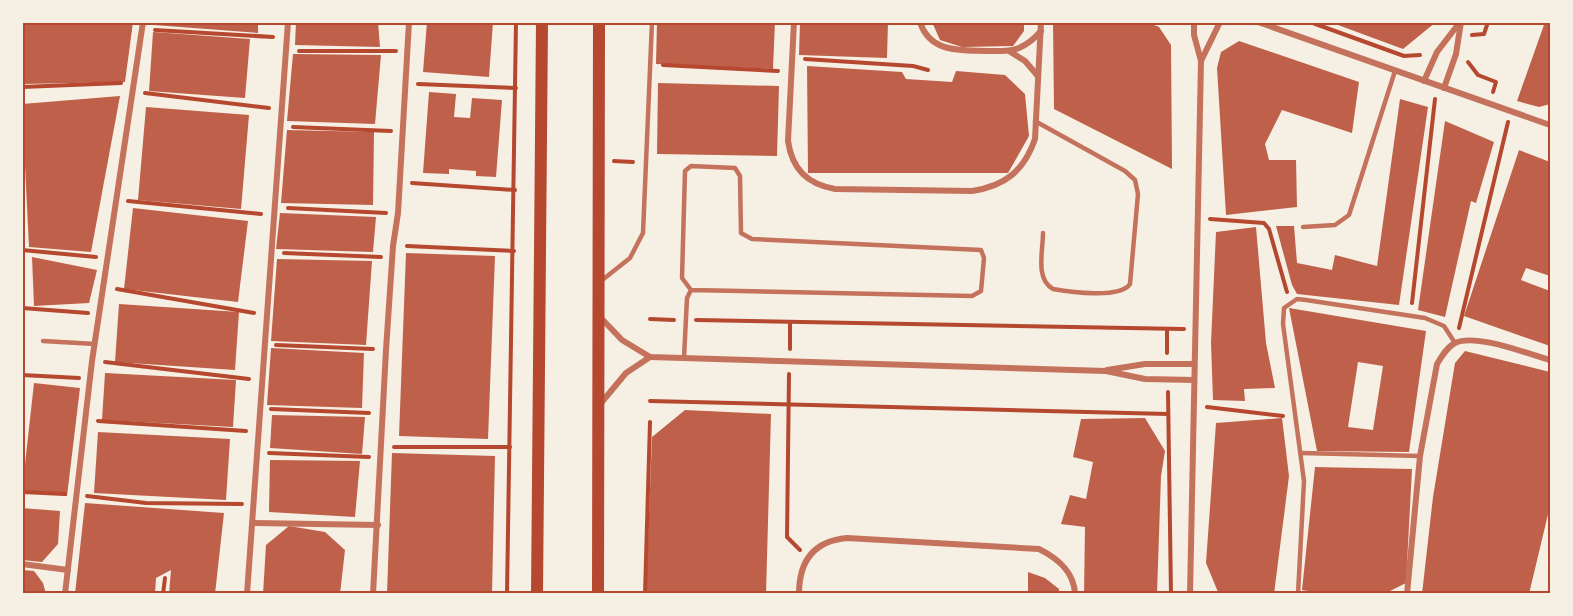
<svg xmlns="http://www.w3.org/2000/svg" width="1573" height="616" viewBox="0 0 1573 616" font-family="'Sofia Sans Condensed',sans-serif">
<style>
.building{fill:#bf614a;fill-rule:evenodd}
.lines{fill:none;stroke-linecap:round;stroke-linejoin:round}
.path{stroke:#b5482f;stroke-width:4}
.service{stroke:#c5725c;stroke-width:4.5}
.minor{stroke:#c5725c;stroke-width:6}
.secondary{stroke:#b5482f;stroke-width:12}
.neatline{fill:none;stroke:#b5482f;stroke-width:2}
</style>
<rect width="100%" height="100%" fill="#f6efe4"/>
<g class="building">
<path d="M22 22H133L125 82 22 84Z"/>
<path d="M154 22H258V33L154 25Z"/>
<path d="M296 22H378L380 47 295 45Z"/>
<path d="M427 22H493L489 77 423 72Z"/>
<path d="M657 22H775L773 69 656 64Z"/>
<path d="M800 22H888L887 58 799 55Z"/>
<path d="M932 22H1024V31L1013 46 962 47 940 40Z"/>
<path d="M1053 22H1147L1159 27 1171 45 1172 169 1054 109Z"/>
<path d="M1339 22H1436L1403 49 1338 25Z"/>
<path d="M1545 22H1550V104L1539 107 1517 101Z"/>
<path d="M153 32 250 39 245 98 149 91Z"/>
<path d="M1239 41 1359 82 1352 133 1282 110 1265 144 1269 160H1296L1297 207 1226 215 1217 68 1221 52Z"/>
<path d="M293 54 381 55 375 124 287 121Z"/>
<path d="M807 66 902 72 906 79 952 82 956 71 1005 75 1025 94 1029 136 1008 173H808Z"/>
<path d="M658 83 779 86 777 156 657 154Z"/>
<path d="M429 92 456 94 454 117 470 118 472 98 502 100 496 177 476 176V171L449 169V174L423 173Z"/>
<path d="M120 96 91 252 29 247 22 104Z"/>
<path d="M1400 99 1428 107 1399 305 1297 294 1292 285 1276 226H1294L1297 263 1332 270 1335 255 1377 266Z"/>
<path d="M146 107 249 115 241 209 138 200Z"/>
<path d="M1445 121 1494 142 1476 203 1471 201 1445 317 1418 310Z"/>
<path d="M287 130 374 132 373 205 281 203Z"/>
<path d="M1519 150 1550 162V276L1526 268 1521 280 1550 291V346L1464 316Z"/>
<path d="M133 208 248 221 238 302 124 289Z"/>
<path d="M280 213 376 217 373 252 276 249Z"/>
<path d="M1256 227 1266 343 1275 388 1244 389 1245 401 1213 400 1211 343 1216 232Z"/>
<path d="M406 253 495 256 488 439 399 436Z"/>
<path d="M32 257 97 270 89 303 34 306Z"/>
<path d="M277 259 372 261 366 345 271 341Z"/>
<path d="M119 304 239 312 235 370 115 362Z"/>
<path d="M1289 308 1426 331 1409 452 1317 451ZM1358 362 1383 366 1373 430 1348 427Z"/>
<path d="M271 348 364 353 362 408 267 405Z"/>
<path d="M1465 351 1550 372V506L1529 594H1422L1433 497 1455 363Z"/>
<path d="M105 373 236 380 233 427 102 420Z"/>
<path d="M34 383 80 388 67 496 22 491Z"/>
<path d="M685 410 771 414 766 594H646L652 437Z"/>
<path d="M272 415 365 417 362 454 270 448Z"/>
<path d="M1145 418 1165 451 1161 476 1157 594H1084L1085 527 1061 524 1070 495 1086 499 1093 462 1073 457 1081 419Z"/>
<path d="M1282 418 1289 476 1274 594 1218 592 1206 563 1216 423Z"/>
<path d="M98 432 230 439 226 500 94 493Z"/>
<path d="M392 453 495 456 492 594H387Z"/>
<path d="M270 460 360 461 355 517 269 512Z"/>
<path d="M1315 467 1412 469 1406 583 1384 594H1325L1302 590Z"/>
<path d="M85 503 224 513 215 594H169L171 570 156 578 155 594H75Z"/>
<path d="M22 508 60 511 58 544 42 562 22 560Z"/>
<path d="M289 526 325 532 345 550 340 594H263L266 545Z"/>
<path d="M22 570 34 571 43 583 46 594H22Z"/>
<path d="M1028 572 1045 578 1059 589V594H1028Z"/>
</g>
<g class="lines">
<g class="path">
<path d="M1310 22 1404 56 1420 55"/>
<path d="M155 30 273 37"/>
<path d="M1472 35 1484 34 1488 22"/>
<path d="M299 51H396"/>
<path d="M805 59 913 66 928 70"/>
<path d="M1468 62 1478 75 1496 82 1493 92"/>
<path d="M663 65 778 71"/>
<path d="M418 84 516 88"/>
<path d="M22 87 121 83"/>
<path d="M145 93 269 108"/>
<path d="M293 127 391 131"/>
<path d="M614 161 633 162"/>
<path d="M412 183 515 190"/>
<path d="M128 201 261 214"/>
<path d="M288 208 386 213"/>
<path d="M1210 219 1264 223 1269 229 1287 292"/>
<path d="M407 246 514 251"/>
<path d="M22 250 96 257"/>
<path d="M284 253 381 257"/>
<path d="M117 289 254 313"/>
<path d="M1412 303 1435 99"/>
<path d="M22 308 88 313"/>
<path d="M650 319 674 320"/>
<path d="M696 320 1184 329"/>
<path d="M1459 328 1508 122"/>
<path d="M1167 330V353"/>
<path d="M276 345 373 349"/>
<path d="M790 349V322"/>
<path d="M105 362 249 379"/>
<path d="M789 374 787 537 800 550"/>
<path d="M22 375 79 378"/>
<path d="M1168 392 1171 594"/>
<path d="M650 401 1168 414"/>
<path d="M1207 407 1283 416"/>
<path d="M271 409 369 413"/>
<path d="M98 421 246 431"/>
<path d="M394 447H510"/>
<path d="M269 453 369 457"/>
<path d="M22 492 65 494"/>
<path d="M87 496 146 503 242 504"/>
<path d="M163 594 165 578"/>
<path d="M507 594 516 22"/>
<path d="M645 594 650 422"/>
<path d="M1550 594V592"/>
</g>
<g class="service">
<path d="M1035 121 1125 171 1135 180 1138 194 1130 284C1120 299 1070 292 1053 289 1035 279 1043 251 1043 233"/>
<path d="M1303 227 1335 225 1349 215 1395 71"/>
<path d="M601 281 630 258 643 233 652 22"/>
<path d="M43 341 95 344"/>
<path d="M684 358 687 298 691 290 972 296 981 291 984 258 981 250 752 239 741 233 740 176 735 168 691 166 685 171 682 278 691 290"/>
<path d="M1302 453 1420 456"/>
<path d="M1298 594 1304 481 1283 324 1284 308 1297 299 1306 300 1425 318 1444 326 1455 343"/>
</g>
<g class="minor">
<path d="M794 22 788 141C792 169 807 184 835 189L972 191C1005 186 1024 171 1035 139L1041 22"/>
<path d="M920 22C930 53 960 50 987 51 998 51 1009 52 1019 48 1028 44 1035 38 1041 31"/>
<path d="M1258 22 1550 125"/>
<path d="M1009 51 1025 61 1037 75"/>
<path d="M1201 61 1220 22"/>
<path d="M1424 81 1437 52 1460 22"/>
<path d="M1444 88 1456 54 1461 22"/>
<path d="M600 317 622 340 650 357 1106 371 1145 379 1194 380"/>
<path d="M1107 370 1145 364H1194"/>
<path d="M601 403 626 373 650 357"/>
<path d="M253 523 378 525"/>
<path d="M22 564 68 570"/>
<path d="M65 594 92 361 143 22"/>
<path d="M247 594 288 22"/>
<path d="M373 594 386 350 393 246 398 213 409 22"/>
<path d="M799 594C799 561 814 541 847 538L1039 549C1057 558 1074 571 1075 594"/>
<path d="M1190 594 1201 61 1194 35V22"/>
<path d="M1407 594 1420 456 1437 364C1442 356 1447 347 1455 343 1476 333 1528 354 1550 360"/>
</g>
<g class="secondary">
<path d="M537 594 542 22"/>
<path d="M598 594 599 22"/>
</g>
</g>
<rect width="1573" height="616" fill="none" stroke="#f6efe4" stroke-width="48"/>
<rect x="24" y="24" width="1525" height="568" class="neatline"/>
</svg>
